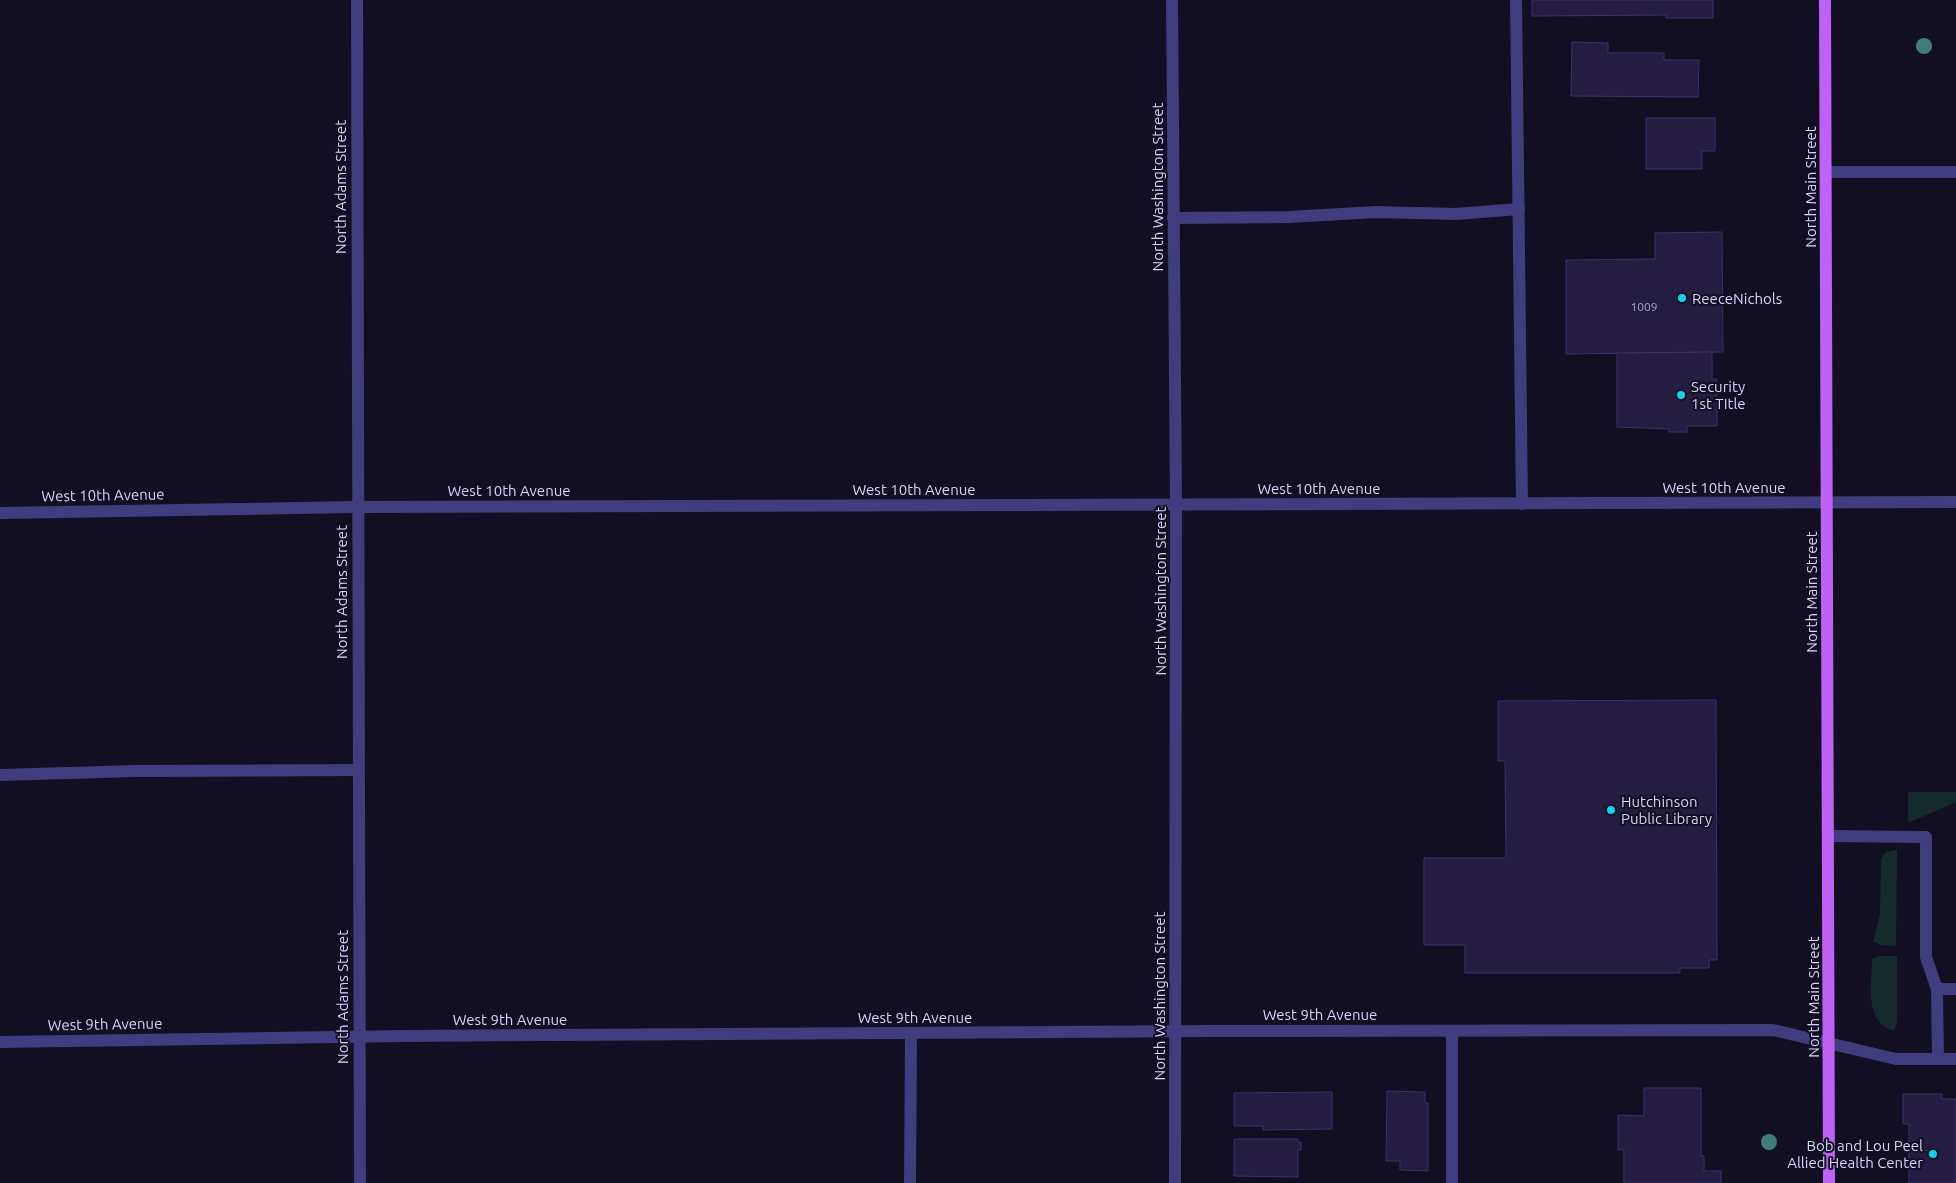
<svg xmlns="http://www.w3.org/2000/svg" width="1956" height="1183" viewBox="0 0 1956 1183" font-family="Ubuntu,sans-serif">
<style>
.green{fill:#132b2b}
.building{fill:#241c41;stroke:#3c306c}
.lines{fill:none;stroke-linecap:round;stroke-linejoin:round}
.minor{stroke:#403d7e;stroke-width:12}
.major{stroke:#be61f5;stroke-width:12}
.tree{fill:#3f7d76}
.poi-dot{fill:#10d4eb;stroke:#120f22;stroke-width:2}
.labels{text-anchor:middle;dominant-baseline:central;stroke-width:4;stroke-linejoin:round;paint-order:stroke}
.number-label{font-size:12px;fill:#aba5cd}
.street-label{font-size:15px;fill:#d8d3fc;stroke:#120f22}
.poi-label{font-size:15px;fill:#d8d3fc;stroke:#120f22;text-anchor:start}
</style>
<rect width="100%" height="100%" fill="#120f22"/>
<g class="green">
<path d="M1908 792H1956V802L1908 823Z"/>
<path d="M1897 850 1896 946 1881 945 1873 942 1880 915 1881 859 1886 852Z"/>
<path d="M1879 956H1897V1022L1894 1031C1863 1021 1872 984 1872 959Z"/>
</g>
<g class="building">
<path d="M1532 0H1713V18H1666V15L1532 16Z"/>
<path d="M1572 42 1608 43V53H1664V60H1699L1698 97 1571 96Z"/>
<path d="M1646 118H1715V151H1702V169H1646Z"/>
<path d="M1722 232 1723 352 1566 354V260L1655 259V233Z"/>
<path d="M1712 352V379H1717V426H1687V432H1669V429L1617 427V353Z"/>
<path d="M1716 700 1717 960H1709V968H1680V973H1465V945H1424V858H1506L1505 761H1498V701Z"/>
<path d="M1644 1088H1701V1156H1704V1171H1721V1183H1624V1150H1618V1115L1644 1116Z"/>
<path d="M1387 1091 1425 1092V1103H1428V1171L1400 1170V1161H1386Z"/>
<path d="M1332 1092V1129L1263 1130V1126H1234V1093Z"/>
<path d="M1903 1094H1942V1099H1956V1183H1909V1124H1903Z"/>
<path d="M1234 1139H1298V1142H1301V1150H1298V1177L1234 1176Z"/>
</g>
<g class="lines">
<g class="minor">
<path d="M357 0 360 1183"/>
<path d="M1172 0 1176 504 1175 1183"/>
<path d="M1516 0 1522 504"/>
<path d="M1826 172H1956"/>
<path d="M1173 218 1289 217 1376 212 1456 214 1519 209"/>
<path d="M0 513 357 507 1956 502"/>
<path d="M0 775 135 771 358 770"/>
<path d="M1829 836 1926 837V957L1937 989 1938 1059"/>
<path d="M1937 989H1956"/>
<path d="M0 1042 404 1036 1214 1031 1773 1030 1896 1059H1956"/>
<path d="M910 1183 911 1033"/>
<path d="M1452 1183V1031"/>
</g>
<path class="major" d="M1825 0 1829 1183"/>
</g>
<g class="tree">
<circle cx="1924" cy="46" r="8"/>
<circle cx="1769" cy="1142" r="8"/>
</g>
<g class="poi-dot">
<circle cx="1682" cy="298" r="5"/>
<circle cx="1681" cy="395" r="5"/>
<circle cx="1611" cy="810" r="5"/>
<circle cx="1933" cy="1154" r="5"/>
</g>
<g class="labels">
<g class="number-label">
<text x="1644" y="306">1009</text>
</g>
<g class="street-label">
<text transform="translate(340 187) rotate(-90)">North Adams Street</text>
<text transform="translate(1157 187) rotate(-90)">North Washington Street</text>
<text transform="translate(1810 187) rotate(-90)">North Main Street</text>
<text x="1724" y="487">West 10th Avenue</text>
<text x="1319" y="488">West 10th Avenue</text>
<text x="914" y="489">West 10th Avenue</text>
<text x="509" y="490">West 10th Avenue</text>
<text transform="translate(103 495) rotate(-1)">West 10th Avenue</text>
<text transform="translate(1160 591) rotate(-90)">North Washington Street</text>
<text transform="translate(341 592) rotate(-90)">North Adams Street</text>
<text transform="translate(1811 592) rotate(-90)">North Main Street</text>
<text transform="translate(1159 996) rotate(-90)">North Washington Street</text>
<text transform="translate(342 997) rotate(-90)">North Adams Street</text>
<text transform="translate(1813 997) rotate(-90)">North Main Street</text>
<text x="1320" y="1014">West 9th Avenue</text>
<text x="915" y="1017">West 9th Avenue</text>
<text x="510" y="1019">West 9th Avenue</text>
<text transform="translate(105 1024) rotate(-1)">West 9th Avenue</text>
</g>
<g class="poi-label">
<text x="1692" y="298">ReeceNichols</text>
<text x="1691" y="386">Security<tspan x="1691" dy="17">1st TItle</tspan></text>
<text x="1621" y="801">Hutchinson<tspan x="1621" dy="17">Public Library</tspan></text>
<text x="1923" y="1145" text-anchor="end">Bob and Lou Peel<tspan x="1923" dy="17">Allied Health Center</tspan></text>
</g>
</g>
</svg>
